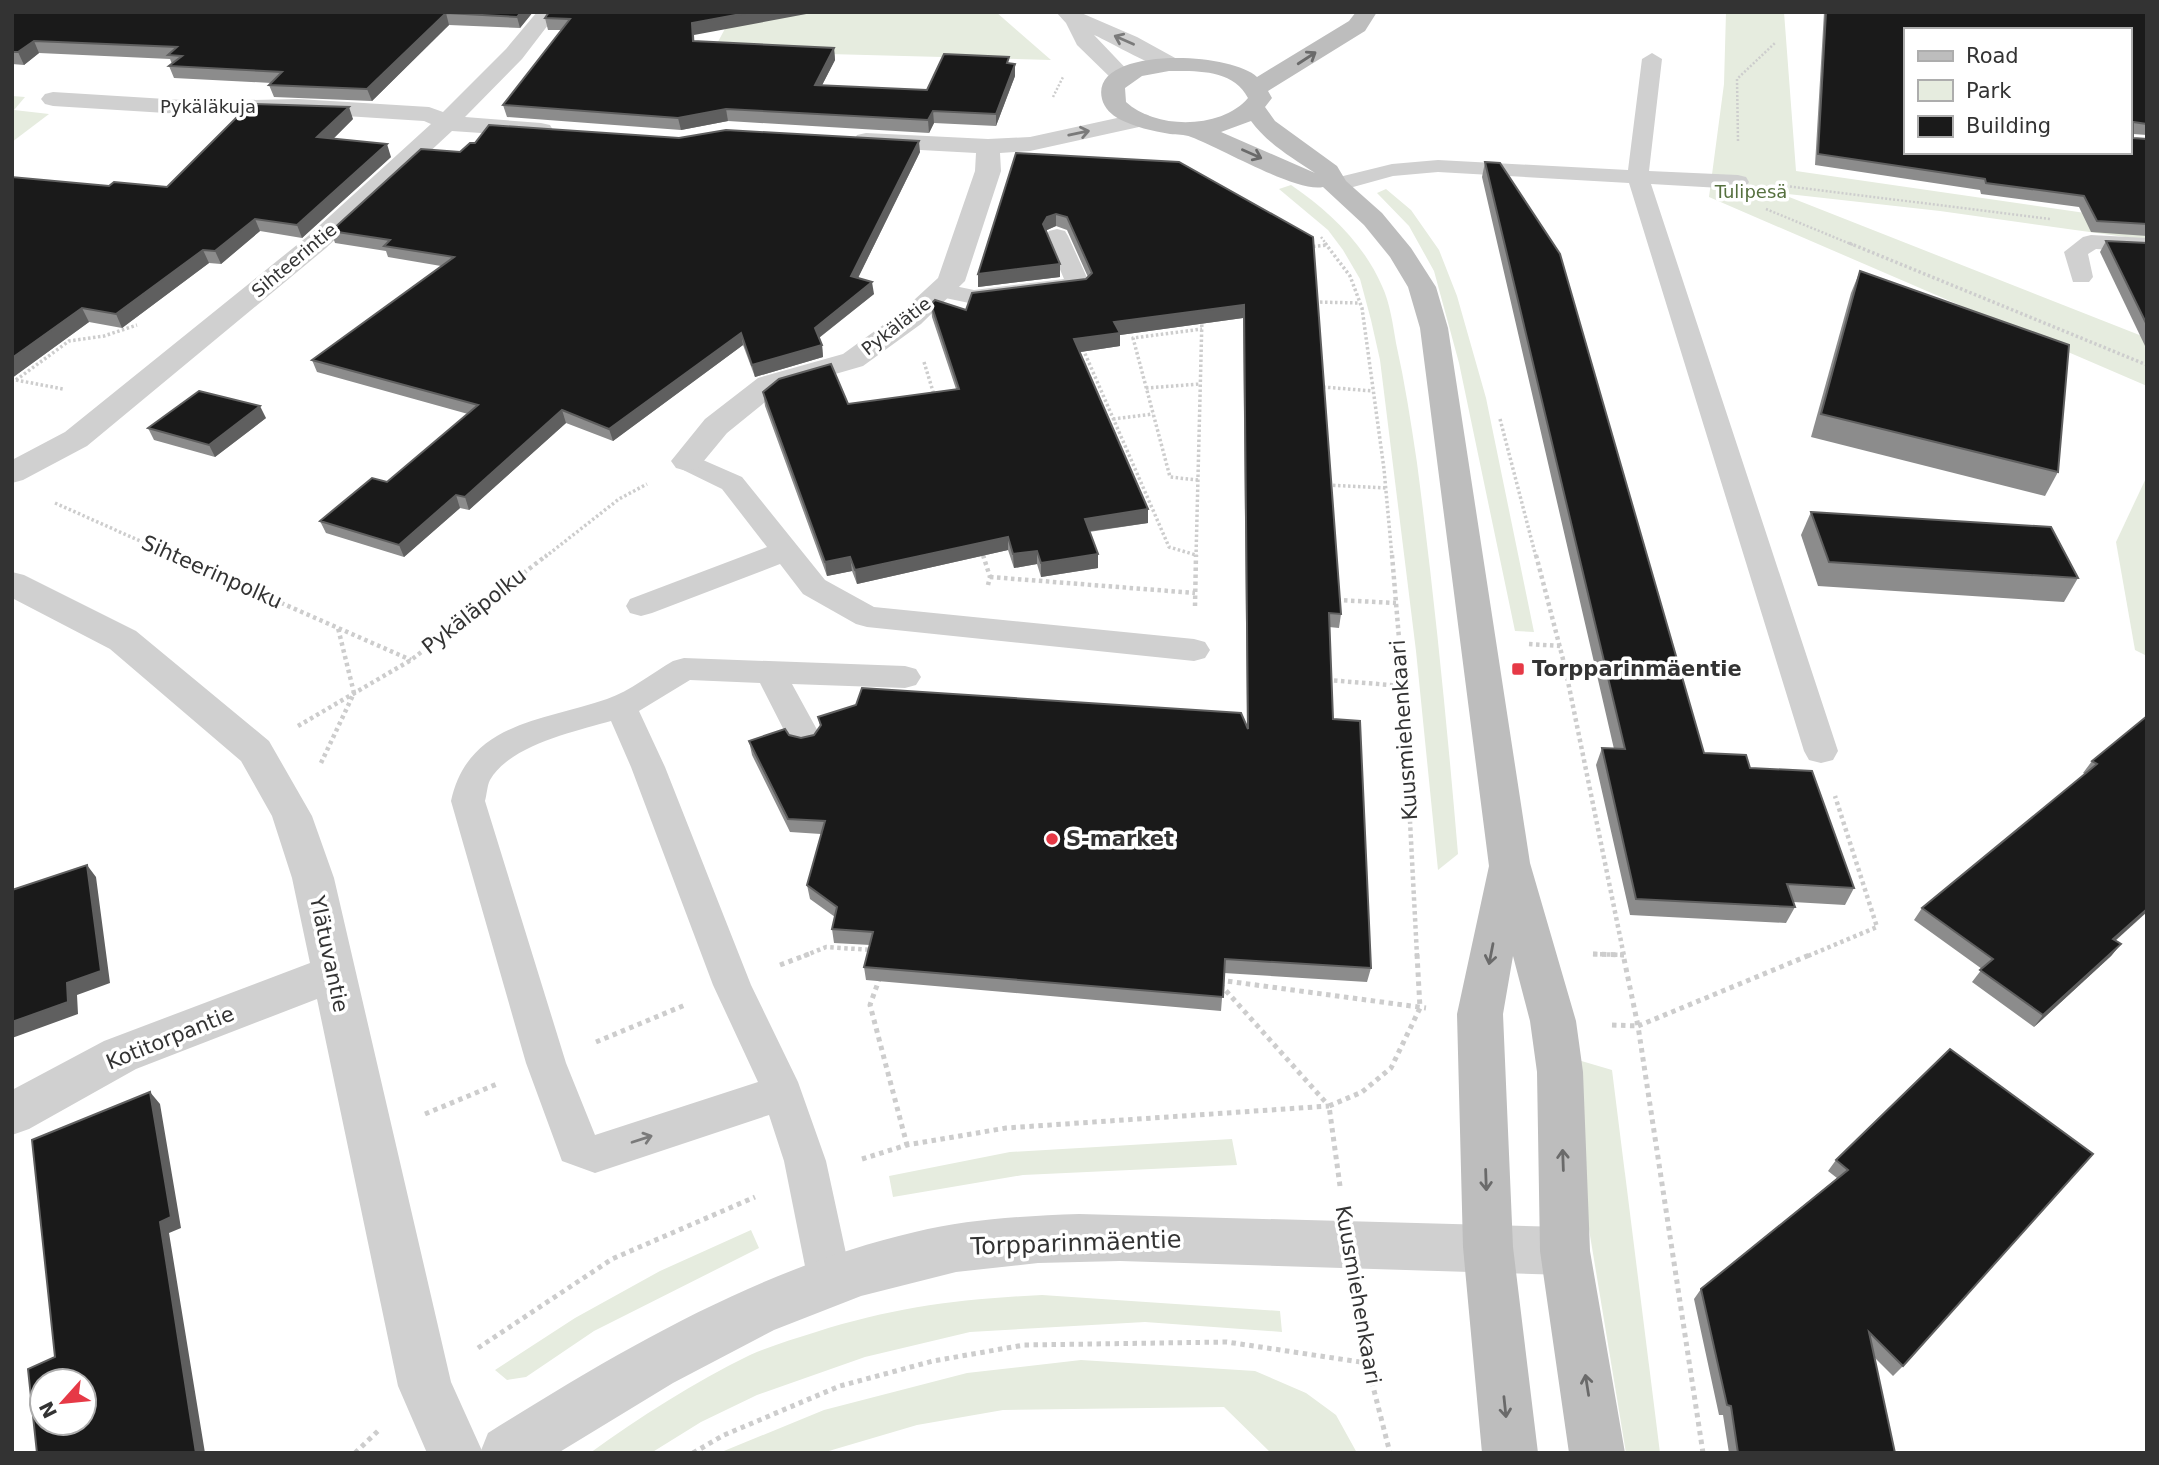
<svg xmlns="http://www.w3.org/2000/svg" width="2159" height="1465" viewBox="0 0 2159 1465" font-family="'DejaVu Sans',sans-serif">
<style>
.green{fill:#e6ecdf}
.lines{fill:none;stroke-linecap:round;stroke-linejoin:round}
.path-far3{stroke:#cdcdcd;stroke-width:2.5;stroke-dasharray:2 2;stroke-linecap:butt}
.path-far2{stroke:#cdcdcd;stroke-width:3.5;stroke-dasharray:2.5 2.5;stroke-linecap:butt}
.path-far1{stroke:#cdcdcd;stroke-width:4.5;stroke-dasharray:3.5 3.5;stroke-linecap:butt}
.path{stroke:#cdcdcd;stroke-width:5;stroke-dasharray:4.5 4.5;stroke-linecap:butt}
.service{fill:#d0d0d0;fill-rule:evenodd}
.minor{fill:#d0d0d0;fill-rule:evenodd}
.tertiary{fill:#d0d0d0;fill-rule:evenodd}
.secondary{fill:#bdbdbd;fill-rule:evenodd}
.wall{fill:#8c8c8c}
.shaded-wall{fill:#5f5f5f}
.building{fill:#1a1a1a;stroke:#5f5f5f;stroke-width:2;fill-rule:evenodd}
.oneway{stroke:#7a7a7a}
.oneway2{stroke:#6a6a6a}
.poi-dot{fill:#e63946;stroke:#fff;stroke-width:2.5}
.labels{text-anchor:middle;dominant-baseline:central;stroke-width:7;stroke-linejoin:round;paint-order:stroke}
.far-street-label{font-size:18px;fill:#333;stroke:#fff}
.far-park-label{font-size:18px;fill:#56703f;stroke:#fff}
.street-label{font-size:21px;fill:#333;stroke:#fff}
.poi-label{font-size:21px;font-weight:bold;fill:#333;stroke:#fff;text-anchor:start}
.near-street-label{font-size:24px;fill:#333;stroke:#fff}
</style>
<rect width="100%" height="100%" fill="#fff"/>
<g class="green">
<path d="M734 12H996L1051 60 713 51Z"/>
<path d="M1726 12H1784L1796 171 2147 222V240L1940 211 1779 193 2147 338V386L1709 197 1724 84Z"/>
<path d="M12 96 25 97 14 110 49 114 12 142Z"/>
<path d="M1291 185C1329 211 1364 244 1382 286 1390 303 1393 325 1396 343 1405 383 1411 423 1417 463 1434 593 1447 723 1458 854L1438 870 1416 651 1380 360 1371 320 1360 279 1343 250 1328 230 1279 189Z"/>
<path d="M1386 189 1411 210 1439 250 1457 296 1486 398 1534 632 1515 631 1459 363 1434 271 1409 226 1377 193Z"/>
<path d="M2147 476V656L2135 650 2116 542Z"/>
<path d="M1578 1060 1612 1070 1660 1453H1626L1584 1199Z"/>
<path d="M1232 1139 1237 1165 1023 1175 893 1197 889 1176 1010 1152Z"/>
<path d="M751 1230 759 1248 594 1331 526 1377 507 1380 495 1370 575 1318 660 1271Z"/>
<path d="M1042 1295 1280 1311 1282 1332 1145 1322 970 1332 865 1357 757 1395 701 1422 651 1453H590C640 1417 694 1382 750 1355 770 1346 794 1339 816 1332 895 1307 959 1299 1042 1295Z"/>
<path d="M1081 1360 1255 1371 1306 1393 1336 1415 1357 1453H1271L1224 1407 1003 1410 917 1425 822 1453H719L824 1410 967 1373Z"/>
</g>
<g class="lines">
<g class="path-far3">
<path d="M1053 97 1063 77"/>
<path d="M1738 141 1737 79 1775 43"/>
<path d="M1778 185 2050 219"/>
<path d="M1766 209 1853 245"/>
<path d="M1321 237 1327 245"/>
</g>
<g class="path-far2">
<path d="M1325 243 1350 276 1362 308 1384 469 1392 557"/>
<path d="M1849 243 2147 365"/>
<path d="M1308 247 1327 245"/>
<path d="M1315 302 1360 303"/>
<path d="M1083 349 1169 547 1196 555"/>
<path d="M924 362 935 398"/>
<path d="M16 380 69 341 104 336 137 325"/>
<path d="M16 380 63 389"/>
<path d="M1323 387 1373 391"/>
<path d="M1146 388 1200 384"/>
<path d="M1113 419 1153 414"/>
<path d="M1500 419 1536 557"/>
<path d="M1198 480 1170 477 1133 338 1202 329"/>
<path d="M1328 485 1386 488"/>
<path d="M55 503 176 557"/>
<path d="M982 553 983 557"/>
<path d="M545 557 619 499 647 484"/>
<path d="M1196 557 1202 317"/>
</g>
<g class="path-far1">
<path d="M172 555 411 660"/>
<path d="M983 555 990 577 988 585"/>
<path d="M1392 555 1403 686 1417 956"/>
<path d="M1536 555 1565 667 1624 956"/>
<path d="M990 577 1195 593"/>
<path d="M1337 600 1396 603"/>
<path d="M1195 606 1196 555"/>
<path d="M1529 644 1560 646"/>
<path d="M1327 680 1403 686"/>
<path d="M298 726 411 660 547 555"/>
<path d="M321 763 354 693 338 628"/>
<path d="M1593 954 1624 955"/>
<path d="M804 956 826 947 872 950"/>
<path d="M1808 956 1877 927 1835 796"/>
</g>
<g class="path">
<path d="M1593 954 1624 955"/>
<path d="M780 965 809 954"/>
<path d="M880 977 870 1005 907 1145"/>
<path d="M1219 980 1426 1008"/>
<path d="M1220 984 1329 1106"/>
<path d="M1612 1025 1638 1026 1623 954"/>
<path d="M596 1042 685 1005"/>
<path d="M425 1114 497 1084"/>
<path d="M862 1159 907 1145 1006 1128 1329 1106"/>
<path d="M1340 1186 1329 1106 1362 1092 1391 1068 1420 1008 1417 954"/>
<path d="M1357 1302 1367 1363 1390 1453"/>
<path d="M478 1348 612 1259 755 1197"/>
<path d="M355 1453 380 1429"/>
<path d="M693 1453 724 1435 840 1386 933 1361 1024 1345 1227 1342 1367 1363"/>
<path d="M1703 1453 1638 1026 1812 954"/>
</g>
<g class="service">
<path d="M1652 53 1662 59 1649 171 1738 175 1746 177 1749 182 1746 187 1738 189 1651 184 1838 751 1833 760 1821 763 1809 760 1804 751 1629 183 1438 172 1393 176 1335 192 1327 190 1324 185 1327 180 1392 164 1438 160 1628 170 1642 59Z"/>
<path d="M1057 229 1065 231 1068 236 1090 284 1086 289 974 304 931 295 928 290 931 285 940 283 974 290 1064 279 1046 236 1049 231Z"/>
<path d="M2091 235 2147 238V252L2096 249 2088 254 2093 277 2089 282H2073L2064 252 2083 237Z"/>
<path d="M687 453 742 477 825 580 874 607 1194 639 1205 642 1210 650 1205 658 1194 661 867 627 856 624 803 594 780 564 652 613 641 616 630 613 626 606 630 599 767 547 722 489 677 467 673 461 677 455Z"/>
<path d="M684 658 905 666 916 669 921 677 916 685 905 688 792 684 821 737 816 746 804 749 792 746 760 683 690 680 639 711 665 767 751 985 798 1082 826 1161 852 1281 846 1296 830 1303 814 1296 808 1281 784 1161 769 1115 595 1173 562 1161 526 1063 451 801C468 722 543 721 607 699 630 691 652 673 673 661ZM611 721 631 767 713 985 758 1082 595 1135 566 1063 485 801C487 794 487 786 490 780 510 745 576 731 611 721Z"/>
</g>
<g class="minor">
<path d="M537 12H558L522 59 465 117 541 123 550 125 553 130 550 135 541 137 452 131 326 248 87 446 23 480 12 483V460L65 432 308 236 431 124 424 121 298 113 198 115 53 106 45 104 41 99 45 94 53 92 198 101 298 99 429 107 443 112 506 49Z"/>
<path d="M1140 113 1148 115 1152 120 1148 125 1030 151 1000 153 1001 171 965 281 921 324 863 366 780 390 727 433 698 468 687 471 676 468 671 461 705 419 758 378 843 354 901 312 938 278 975 171 976 153 866 147 857 145 854 140 857 135 866 133 988 139 1030 137Z"/>
<path d="M12 572 24 575 136 631 269 741 312 816 334 878 451 1382 483 1453H427L398 1386 317 999 136 1069 29 1129 12 1135V1090L104 1041 310 963 292 878 272 816 241 761 110 649 12 598Z"/>
</g>
<g class="tertiary">
<path d="M1056 12H1079L1137 37 1177 59 1180 64 1177 69C1160 73 1113 43 1094 35L1134 77 1131 82H1115L1077 45 1066 23Z"/>
<path d="M1079 1214 1565 1227 1583 1234 1590 1251 1583 1268 1565 1275 1120 1261 1038 1263 956 1272 861 1296 774 1330 673 1383 558 1453H480L488 1433C622 1349 760 1268 915 1232 969 1219 1024 1216 1079 1214Z"/>
</g>
<path class="secondary" d="M1356 12H1377L1365 31 1268 91 1272 98 1265 107 1275 121 1337 166 1346 181 1382 213 1411 248 1436 287 1448 328 1530 863 1576 1021 1583 1072 1590 1251 1625 1453H1569L1540 1251 1537 1072 1530 1021 1513 956 1503 1014 1513 1247 1538 1453H1482L1463 1247 1457 1014 1489 866 1420 328 1408 287 1390 257 1364 225 1323 187C1297 193 1221 148 1191 137 1184 134 1177 135 1170 134 1152 131 1135 127 1119 119 1112 115 1104 108 1102 99 1089 46 1230 51 1257 77L1349 21ZM1169 71C1197 71 1233 69 1248 98 1222 129 1156 130 1126 102L1125 88 1142 76ZM1251 121C1267 143 1292 158 1315 173L1221 132Z"/>
</g>
<g class="wall">
<path d="M12 12H533L520 28 449 25 372 101 274 97 269 85 271 83 174 78 169 66 172 64 170 59 39 53 24 65 12 64Z"/>
<path d="M549 12 694 35V41L834 48 835 60 822 85 927 90 1009 63 1015 64V76L996 126 934 123 929 133 728 121 681 130 507 117 503 105 561 30H548L545 18Z"/>
<path d="M1824 12H2147V135L2133 134V138L2147 139V236L2091 232 2079 207 1981 194 1980 190 1815 165Z"/>
<path d="M353 119 333 139 391 157 302 238 260 231 221 264 209 263 122 328 89 322 12 378 109 186 167 187Z"/>
<path d="M679 138 920 152 858 278 874 294 819 338 822 345 823 357 755 377 743 345 613 441 566 423 469 510 460 508 404 557 326 533 320 521 387 482 468 414 317 372 312 360 441 266 388 257 386 251 335 243 331 231 475 143Z"/>
<path d="M1016 153 1313 237 1341 614 1339 628 1329 627 1333 719 1371 968 1367 982 1224 973 1221 1011 866 980 864 967 870 945 834 943 832 929 835 917 810 899 807 885 821 834 790 832 752 755 749 741 789 735 801 738 814 735 820 726 818 717 1247 725 1243 318 1120 335V346L1080 352 1148 509V523L1089 532 1098 554V568L1041 577 1037 564 1014 568 1008 550 857 584 852 571 827 576 765 406 763 392 848 404 956 389 932 317 931 304 966 310 1086 279 1088 277 1067 230 1056 226 1047 230 1046 231 1060 277 978 287V274Z"/>
<path d="M1485 162 1704 753 1750 768 1854 888 1845 905 1793 902 1795 907 1786 923 1630 915 1596 765 1602 748 1614 749 1482 177Z"/>
<path d="M2106 241 2147 243V350L2100 252Z"/>
<path d="M1860 271 2058 472 2045 496 1811 437 1851 293Z"/>
<path d="M266 418 215 457 154 440 148 428Z"/>
<path d="M1811 512 2078 578 2064 602 1818 586 1801 535Z"/>
<path d="M2147 716 2115 941 2121 944 2111 956 2034 1027 1972 982 1982 969 1914 920 1922 908 2085 774 2083 773 2092 761Z"/>
<path d="M1950 1049 1903 1366 1893 1376 1874 1357 1895 1453H1729L1723 1415H1719L1694 1299 1701 1289 1837 1178 1828 1171 1836 1160Z"/>
</g>
<g class="shaded-wall">
<path d="M521 12H533L520 28 517 17Z"/>
<path d="M752 12H817L694 35 695 53 692 23Z"/>
<path d="M446 13 449 25 372 101 367 89Z"/>
<path d="M34 41 39 53 24 65 18 52Z"/>
<path d="M834 48 835 60 816 97 815 85Z"/>
<path d="M1015 64V76L996 126V114Z"/>
<path d="M349 107 353 119 322 150 317 137Z"/>
<path d="M726 109 728 121 681 130 678 118Z"/>
<path d="M933 111 934 123 929 133 928 120Z"/>
<path d="M919 141 920 152 853 288 851 276Z"/>
<path d="M387 144 391 157 302 238 297 225Z"/>
<path d="M1056 214V226L1047 230 1044 237 1043 224 1047 217Z"/>
<path d="M255 219 260 231 221 264 215 251Z"/>
<path d="M203 250 209 263 122 328 116 314Z"/>
<path d="M1060 264V277L978 287V274Z"/>
<path d="M872 282 874 294 816 340 815 328Z"/>
<path d="M1244 305 1243 318 1120 335V346L1074 353V339L1114 322Z"/>
<path d="M82 308 89 322 12 378V358Z"/>
<path d="M741 333 743 345 613 441 609 429Z"/>
<path d="M822 345 823 357 755 377 752 365Z"/>
<path d="M260 406 266 418 215 457 209 445Z"/>
<path d="M562 410 566 423 469 510 465 497Z"/>
<path d="M456 495 460 508 404 557 399 545Z"/>
<path d="M1148 509V523L1084 532 1085 519Z"/>
<path d="M1008 537V550L857 584 855 570Z"/>
<path d="M1037 551V564L1014 568 1013 554Z"/>
<path d="M1098 554V568L1041 577V563Z"/>
<path d="M850 557 852 571 827 576 825 562Z"/>
<path d="M87 865 96 877 110 983 77 995 78 1014 12 1038V1022Z"/>
<path d="M2147 909V912L2104 951 2113 939Z"/>
<path d="M2121 944 2111 956 2034 1027 2043 1015Z"/>
<path d="M150 1092 160 1104 181 1228 169 1233 205 1453H196L160 1222Z"/>
</g>
<g class="building">
<path d="M12 12H521L517 17 446 13 367 89 269 85 282 72 169 66 182 56 168 55 177 47 34 41 18 52H12Z"/>
<path d="M549 12H752L692 23 693 41 834 48 815 85 927 90 944 54 1009 57 1007 63 1015 64 996 114 933 111 928 120 726 109 678 118 503 105 570 19 545 18Z"/>
<path d="M1826 12H2147V124L2133 122V138L2147 139V224L2097 221 2084 196 1986 183 1985 179 1818 154ZM1905 30H2129V152H1905Z"/>
<path d="M250 104 349 107 317 137 387 144 297 225 255 219 215 251 203 250 116 314 82 308 12 358V177L109 186 114 182 167 187Z"/>
<path d="M489 125 679 138 726 130 919 141 851 276 872 282 815 328 822 345 752 365 741 333 609 429 562 410 465 497 456 495 399 545 320 521 372 478 387 482 478 405 312 360 454 257 384 246 390 240 331 231 421 149 460 152 470 143H475Z"/>
<path d="M1016 153 1179 162 1313 237 1341 614 1329 613 1333 719 1360 721 1371 968 1225 959 1223 997 864 967 873 932 832 929 837 907 807 885 825 821 788 819 749 741 785 729 789 735 801 738 814 735 821 725 818 717 856 705 862 688 1241 713 1248 729 1244 305 1114 322 1120 333 1074 339 1148 509 1085 519 1098 554 1041 563 1037 551 1013 554 1008 537 855 570 850 557 825 562 763 392 779 379 831 364 848 404 959 389 931 304 935 300 966 310 972 293 1086 279 1092 273 1067 217 1056 214 1047 217 1043 224 1060 264 978 274Z"/>
<path d="M1485 162 1500 163 1560 254 1704 753 1746 755 1750 768 1812 771 1854 888 1787 884 1795 907 1636 899 1602 748 1625 749Z"/>
<path d="M2106 241 2147 243V325Z"/>
<path d="M1860 271 2069 345 2058 472 1821 414Z"/>
<path d="M199 391 260 406 209 445 148 428Z"/>
<path d="M1811 512 2051 527 2078 578 1829 562Z"/>
<path d="M2147 716V909L2113 939 2121 944 2043 1015 1980 970 1993 959 1922 908 2097 764 2092 761Z"/>
<path d="M87 865 101 971 67 983 68 1002 12 1022V890Z"/>
<path d="M1950 1049 2093 1154 1903 1366 1869 1332 1895 1453H1738L1731 1406 1727 1405 1701 1289 1848 1170 1836 1160Z"/>
<path d="M150 1092 171 1217 160 1222 196 1453H37L28 1369 55 1357 32 1140ZM42 1381H84V1423H42Z"/>
</g>
<defs><path id="oneway-shaft" d="M-6 0H5M1.5-3L5.5 0L1.5 3" fill="none" stroke-width="1.6" stroke-linecap="round" stroke-linejoin="round" transform="scale(1.75)"/></defs>
<g class="oneway">
<use href="#oneway-shaft" transform="translate(1124 40) rotate(-156)"/>
<use href="#oneway-shaft" transform="translate(1079 133) rotate(-12)"/>
<use href="#oneway-shaft" transform="translate(642 1139) rotate(-18)"/>
</g>
<g class="oneway2">
<use href="#oneway-shaft" transform="translate(1307 58) rotate(-33)"/>
<use href="#oneway-shaft" transform="translate(1252 154) rotate(24)"/>
<use href="#oneway-shaft" transform="translate(1491 954) rotate(101)"/>
<use href="#oneway-shaft" transform="translate(1563 1160) rotate(-92)"/>
<use href="#oneway-shaft" transform="translate(1486 1180) rotate(88)"/>
<use href="#oneway-shaft" transform="translate(1587 1385) rotate(-99)"/>
<use href="#oneway-shaft" transform="translate(1505 1407) rotate(84)"/>
</g>
<g class="poi-dot">
<rect x="1511" y="662" width="14" height="14" rx="3.5"/>
<circle cx="1052" cy="839" r="7"/>
</g>
<g class="labels">
<g class="far-street-label">
<text x="208" y="106">Pykäläkuja</text>
<text transform="translate(294 260) rotate(-40)">Sihteerintie</text>
<text transform="translate(896 326) rotate(-38)">Pykälätie</text>
</g>
<g class="far-park-label">
<text x="1751" y="191">Tulipesä</text>
</g>
<g class="street-label">
<text transform="translate(212 572) rotate(24)">Sihteerinpolku</text>
<text transform="translate(474 611) rotate(-38)">Pykäläpolku</text>
<text transform="translate(1404 730) rotate(-94)">Kuusmiehenkaari</text>
<text transform="translate(329 954) rotate(78)">Ylätuvantie</text>
<text transform="translate(170 1038) rotate(-22)">Kotitorpantie</text>
<text transform="translate(1358 1295) rotate(80)">Kuusmiehenkaari</text>
</g>
<g class="poi-label">
<text x="1532" y="669">Torpparinmäentie</text>
<text x="1066" y="839">S-market</text>
</g>
<g class="near-street-label">
<text transform="translate(1076 1243) rotate(-2)">Torpparinmäentie</text>
</g>
</g>
<rect width="2159" height="1465" fill="none" stroke="#333333" stroke-width="28"/>
<rect x="1904" y="28" width="228" height="126" fill="#ffffff" stroke="#adadad" stroke-width="2"/>
<rect x="1918" y="51" width="35" height="10" fill="#bdbdbd" stroke="#adadad" stroke-width="2"/>
<text x="1966" y="63" font-size="21" fill="#333333">Road</text>
<rect x="1918" y="80" width="35" height="21" fill="#e6ecdf" stroke="#adadad" stroke-width="2"/>
<text x="1966" y="98" font-size="21" fill="#333333">Park</text>
<rect x="1918" y="116" width="35" height="21" fill="#1a1a1a" stroke="#adadad" stroke-width="2"/>
<text x="1966" y="133" font-size="21" fill="#333333">Building</text>
<g transform="translate(63 1402) rotate(243)"><circle r="33" fill="#ffffff" stroke="#adadad" stroke-width="2"/>
<path d="M0-5L12 26L0 18L-12 26Z" fill="#e63946"/>
<text y="-10" font-size="19" font-weight="bold" text-anchor="middle" fill="#333333">N</text>
</g>
</svg>
